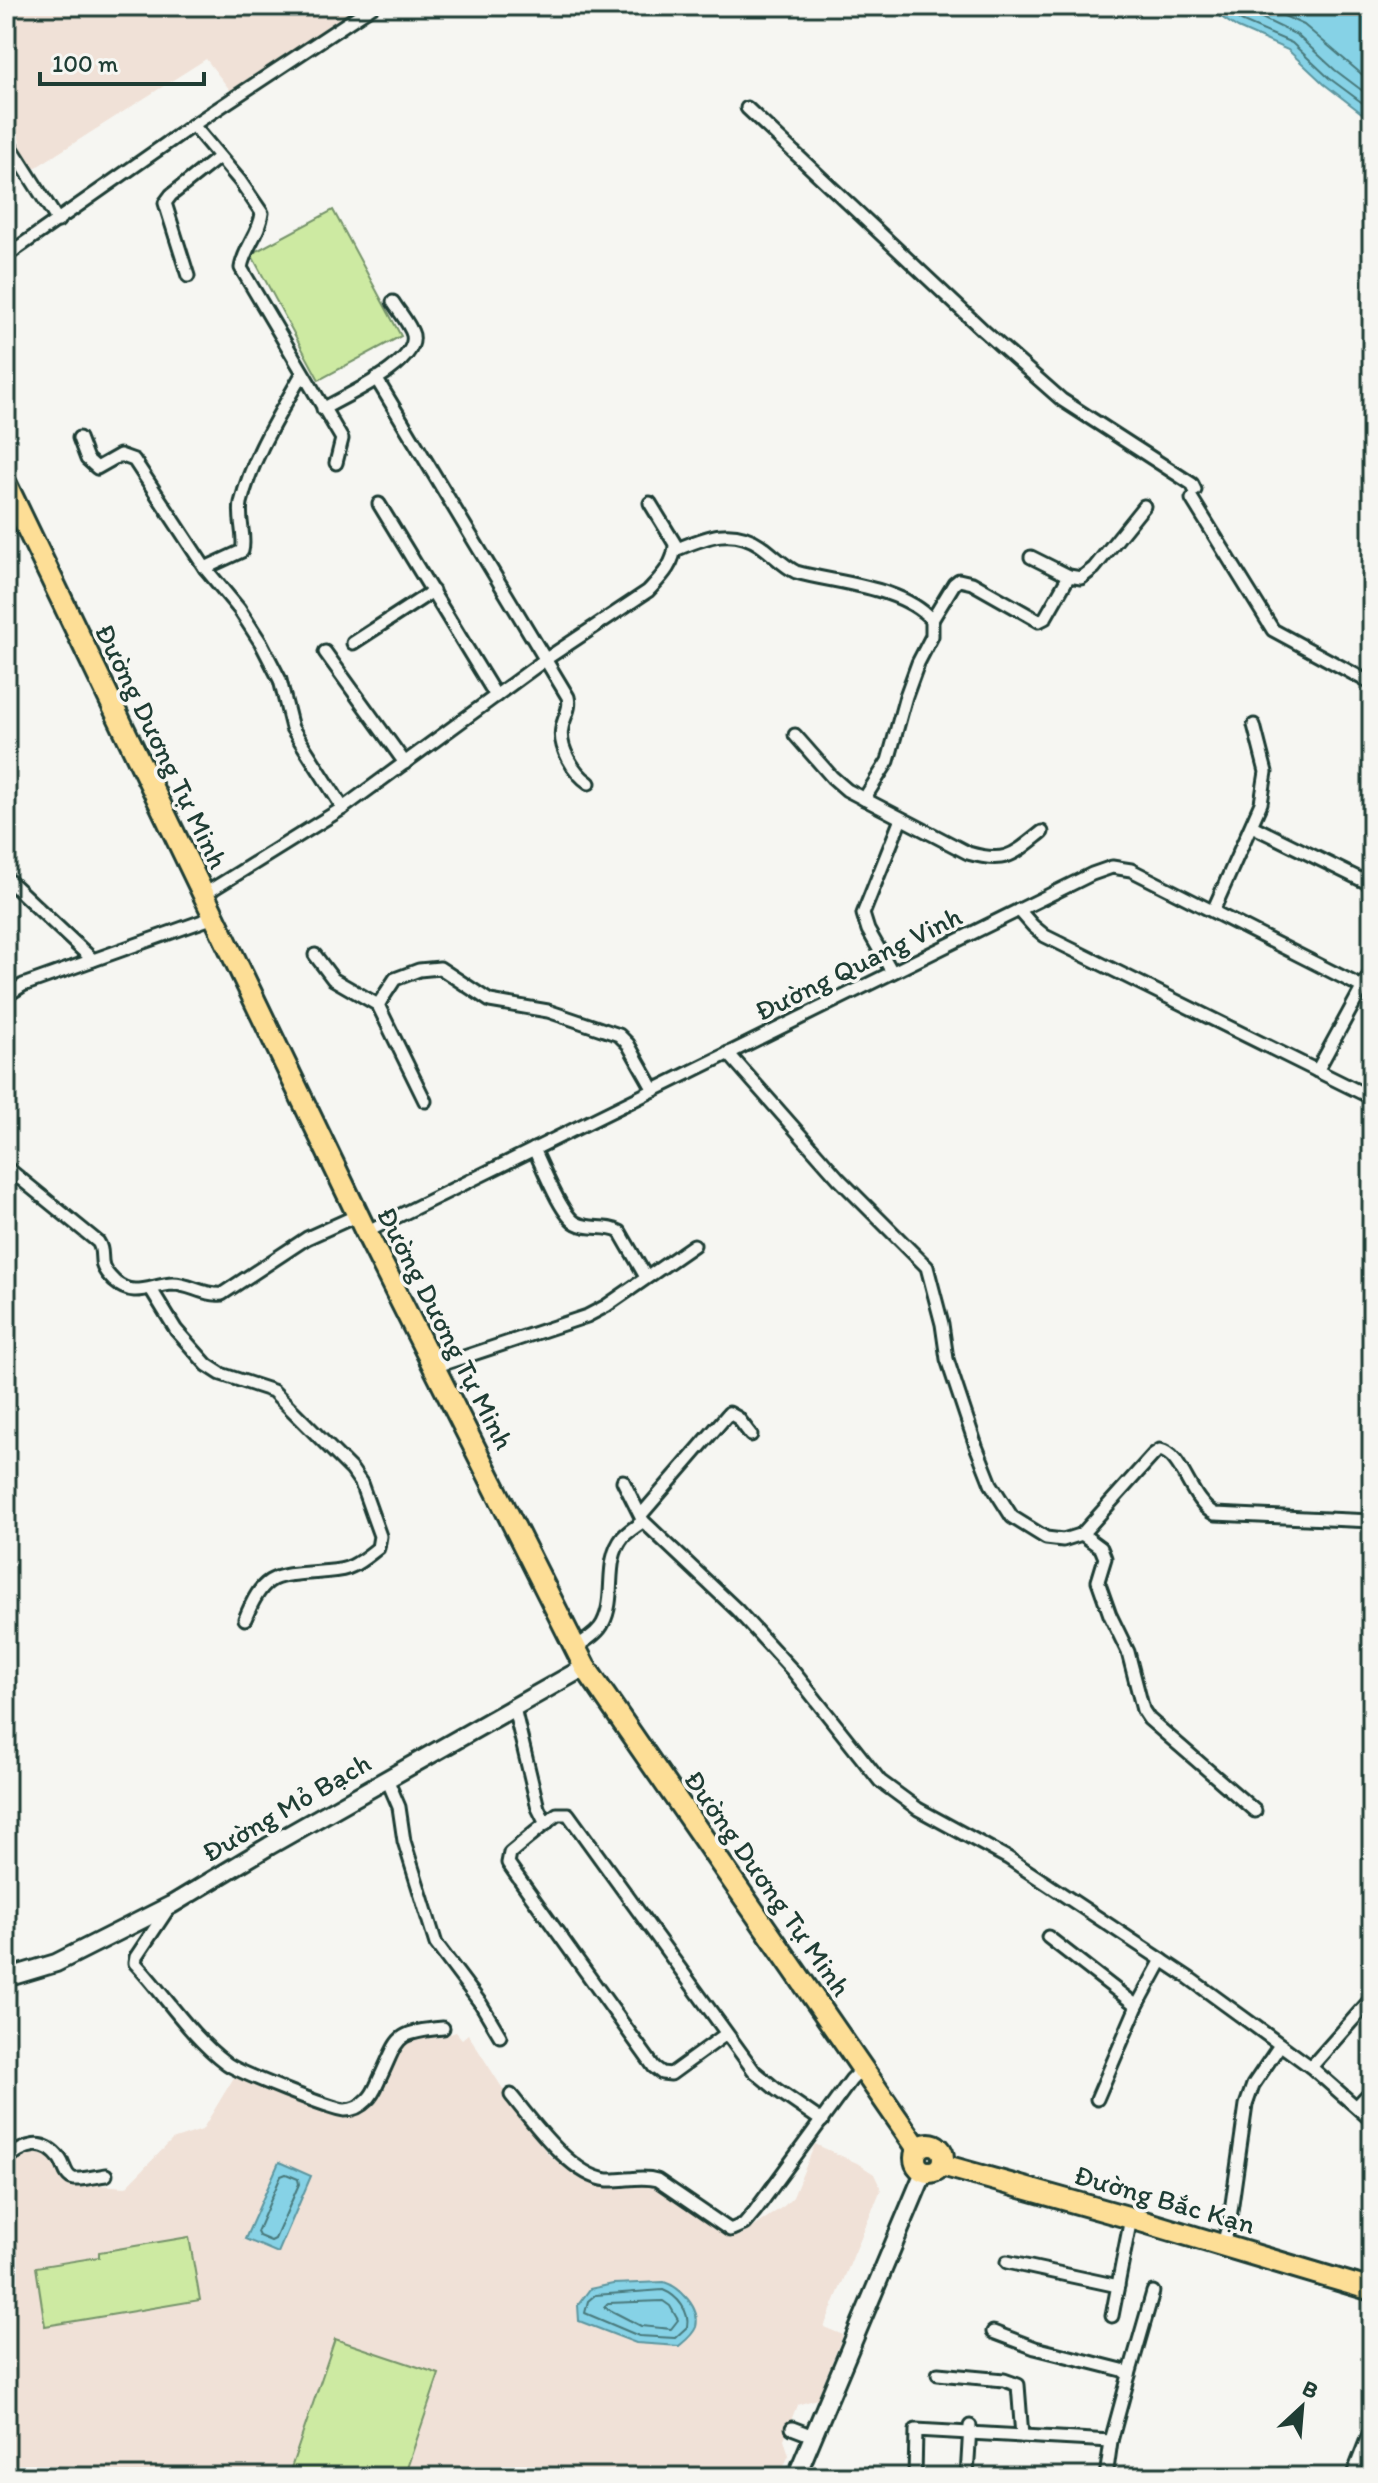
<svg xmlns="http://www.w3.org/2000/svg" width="1378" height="2483" viewBox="0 0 1378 2483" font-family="Itim,sans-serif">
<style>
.built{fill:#f0e1d7}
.green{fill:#cdeaa2;stroke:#76946b;stroke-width:2}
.water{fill:#86d2e6;stroke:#5d969f;stroke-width:2}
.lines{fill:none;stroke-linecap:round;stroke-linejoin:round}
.shore{stroke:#48797b;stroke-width:2}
.street-casing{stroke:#1f3d34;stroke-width:17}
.secondary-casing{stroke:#1f3d34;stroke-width:22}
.highway-casing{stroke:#1f3d34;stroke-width:26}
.street{stroke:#f6f6f2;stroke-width:11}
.secondary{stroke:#f6f6f2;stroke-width:16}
.highway{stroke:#fdde96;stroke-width:20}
.labels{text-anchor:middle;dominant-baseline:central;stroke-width:7;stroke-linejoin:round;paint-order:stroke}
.street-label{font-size:28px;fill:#1f3d34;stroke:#f6f6f2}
</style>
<rect width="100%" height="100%" fill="#f6f6f2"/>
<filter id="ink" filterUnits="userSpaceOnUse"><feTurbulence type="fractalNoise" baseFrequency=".0125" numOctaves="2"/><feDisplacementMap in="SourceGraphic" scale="16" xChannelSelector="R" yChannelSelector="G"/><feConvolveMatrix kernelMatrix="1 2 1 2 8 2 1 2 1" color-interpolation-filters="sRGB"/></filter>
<g filter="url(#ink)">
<g class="built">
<path d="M6 6H366L233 94 206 59 27 173 6 84Z"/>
<path d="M456 2032 462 2039 468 2034 512 2103 548 2154 564 2167 588 2179 621 2188 650 2182 726 2234 741 2235 784 2206 793 2197 815 2144 857 2163 874 2174 881 2189 824 2327 843 2335 817 2399 797 2405 784 2439 789 2455 779 2477H6V2166L31 2150 45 2151 56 2162 62 2182 126 2187 172 2140 202 2130 236 2074 335 2112 367 2109 380 2097 396 2048 409 2039 441 2037Z"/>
</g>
<g class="green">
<path d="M333 210 401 336 319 380 251 254Z"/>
<path d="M189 2237 200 2300 45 2326 36 2267 99 2257V2252Z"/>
<path d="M335 2339 439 2374 404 2477H288Z"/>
</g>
<g class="water">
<path d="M1204 6H1372V121L1324 84 1288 50 1238 28Z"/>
<path d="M279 2162 311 2176 278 2253 245 2239Z"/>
<path d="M664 2282C680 2287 701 2308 696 2327 693 2335 685 2341 679 2346L636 2343 579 2321 578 2305 590 2289 613 2284Z"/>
</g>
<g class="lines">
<g class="shore">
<path d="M1218 6 1241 21 1292 43 1329 78 1372 110"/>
<path d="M1237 6 1297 35 1335 70 1372 98"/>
<path d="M1262 6 1304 25 1372 83"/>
<path d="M286 2174 298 2179 299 2184 275 2239 271 2241 259 2236 257 2232 281 2176Z"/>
<path d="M663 2290C678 2296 690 2312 687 2327L675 2338 639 2336 585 2313 588 2301 595 2295Z"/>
<path d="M663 2301 670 2306 678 2320 671 2329 641 2326 604 2307 608 2303Z"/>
</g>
<g class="street-casing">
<g id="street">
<path d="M747 108 984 331 1062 400 1192 484 1195 490"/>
<path d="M193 125 240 181 262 213C260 233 244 248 241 268L342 439 336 463"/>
<path d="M6 139 58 221"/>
<path d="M6 256 193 125 373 6"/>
<path d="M188 276 165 203 171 195 219 157"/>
<path d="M376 378 568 697C571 709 564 716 562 728 558 747 574 773 589 783"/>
<path d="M323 409C344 396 419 364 413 335 410 324 399 312 393 302"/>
<path d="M79 438 87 459 97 468 120 455 134 460 205 568 239 609 261 643 280 680 292 728 343 808"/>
<path d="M1192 499 1273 630 1367 681H1372"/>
<path d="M379 504 496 696"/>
<path d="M675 550C704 538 731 525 760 545 773 554 782 565 796 572 839 584 901 586 932 620V636L918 663 906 696 888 761 864 799"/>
<path d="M1031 557 1069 576 1081 578 1094 568 1144 506"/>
<path d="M205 568 242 551C246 537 238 520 241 503 252 457 279 415 302 374"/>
<path d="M932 620 954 584 959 580 972 583 1039 621 1045 618 1069 576"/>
<path d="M353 643 433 591"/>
<path d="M325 652 405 763"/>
<path d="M795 735 832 777 847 790 968 853C1006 864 1013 855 1042 832"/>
<path d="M1252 826 1372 885"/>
<path d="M6 878 93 960"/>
<path d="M203 895 343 808 546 659 648 591C660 578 675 564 675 544L650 503"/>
<path d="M1019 910 1033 926 1045 936 1372 1098"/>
<path d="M1213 911 1261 803 1266 772 1254 725"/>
<path d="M315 955 333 979 378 1005 425 1101"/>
<path d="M892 972 868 930 863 914 901 819"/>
<path d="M6 996 23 985 214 917"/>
<path d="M378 1005 395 979 419 970 440 968 490 1001 548 1011 619 1035 628 1044 654 1090"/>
<path d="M728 1053 839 1179 927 1267 942 1324 947 1359 976 1446 991 1484 1012 1517 1046 1538 1063 1540 1082 1534 1154 1454 1160 1450C1183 1454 1190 1502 1215 1514L1372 1521"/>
<path d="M1317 1071 1372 970"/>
<path d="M534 1149C542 1165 561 1215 576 1223 590 1231 606 1224 620 1232L646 1277"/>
<path d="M6 1167 98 1242C104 1251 100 1257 103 1266 105 1272 110 1277 114 1281 134 1299 151 1285 173 1284 190 1284 204 1296 222 1294L307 1238 358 1215"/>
<path d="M366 1232 1092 874 1112 867 1131 870 1372 992"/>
<path d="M151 1289 176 1330 207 1365 221 1374 273 1391 352 1470 361 1483 380 1536 378 1548C370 1554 361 1562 352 1566 343 1571 331 1571 321 1572 274 1576 264 1572 245 1619"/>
<path d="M434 1367 587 1316 606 1306 694 1245"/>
<path d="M623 1481 643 1521 737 1610 793 1671 880 1781 918 1809 1008 1858 1189 1978 1311 2067 1372 2121"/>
<path d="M641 1515 729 1413 738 1418 751 1435"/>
<path d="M1082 1534 1101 1548 1105 1558 1098 1581 1110 1615 1128 1652 1143 1710 1149 1719 1255 1811"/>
<path d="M575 1648C584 1641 598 1634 603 1623 617 1596 603 1562 623 1537 628 1531 637 1526 643 1521"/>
<path d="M514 1708 538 1808 546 1824"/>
<path d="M387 1779 399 1807 404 1841 436 1944 481 2004 500 2036"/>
<path d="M168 1909 136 1957 135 1963C165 1995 190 2036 226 2063 237 2072 332 2109 345 2110 353 2110 361 2106 367 2100 373 2095 376 2087 379 2080 400 2037 392 2033 443 2028"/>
<path d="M1048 1937 1137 2006"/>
<path d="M726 2034 671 2074 662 2073 654 2067 515 1873 508 1863 510 1853 557 1814H568L754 2071 777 2090 822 2121"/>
<path d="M1311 2067 1372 1998"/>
<path d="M511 2095C532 2121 572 2177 608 2180 624 2181 641 2175 657 2180L730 2230 744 2224 755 2211 851 2080 864 2067"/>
<path d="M1097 2099 1137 2006 1162 1960"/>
<path d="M1357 2106 1372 2090"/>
<path d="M6 2159C25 2145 43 2137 60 2159 65 2166 65 2177 74 2179 83 2180 97 2176 106 2175"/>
<path d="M1223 2245 1230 2218 1246 2105 1253 2085 1280 2045"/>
<path d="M1007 2262 1118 2286"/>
<path d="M1112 2316 1131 2218"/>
<path d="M993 2332 1035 2348 1122 2370 1129 2375 1111 2441 1106 2477"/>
<path d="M938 2374 1004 2380 1018 2385 1022 2436"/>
<path d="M1129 2375 1153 2292"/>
<path d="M792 2428 813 2436"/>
<path d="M915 2477 916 2430 1111 2441"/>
<path d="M967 2477 970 2426"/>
<path d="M1352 2477 1372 2426"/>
</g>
</g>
<g class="secondary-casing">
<g id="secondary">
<path d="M6 1978 56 1963 171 1905 269 1846 585 1667"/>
<path d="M796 2477 924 2172"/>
</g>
</g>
<g class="highway-casing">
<g id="highway">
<path d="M6 484 366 1232 585 1667 918 2149"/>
<circle cx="929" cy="2158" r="14"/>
<path d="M942 2165 1131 2218 1372 2290"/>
</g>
</g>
<use href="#street" class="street"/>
<use href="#secondary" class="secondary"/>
<use href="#highway" class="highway"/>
</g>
</g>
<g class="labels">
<g class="street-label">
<text transform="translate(162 746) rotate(64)">Đường Dương Tự Minh</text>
<text transform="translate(858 963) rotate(-26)">Đường Quang Vinh</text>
<text transform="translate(446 1328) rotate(63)">Đường Dương Tự Minh</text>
<text transform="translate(286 1807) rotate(-30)">Đường Mỏ Bạch</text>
<text transform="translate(768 1883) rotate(55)">Đường Dương Tự Minh</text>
<text transform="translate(1165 2199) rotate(16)">Đường Bắc Kạn</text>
</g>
</g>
<rect width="1378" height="2483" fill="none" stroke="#f6f6f2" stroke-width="32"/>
<rect x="16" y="16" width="1346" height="2451" fill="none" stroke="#1f3d34" stroke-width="3" filter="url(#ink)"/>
<g transform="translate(1302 2407) rotate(26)" stroke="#f6f6f2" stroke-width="6" paint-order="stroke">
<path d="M0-6L14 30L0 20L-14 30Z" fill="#1f3d34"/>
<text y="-12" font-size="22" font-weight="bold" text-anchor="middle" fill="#1f3d34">B</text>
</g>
<path d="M40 72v12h164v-12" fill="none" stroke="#1f3d34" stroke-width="4"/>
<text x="52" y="72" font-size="24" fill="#1f3d34" stroke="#f6f6f2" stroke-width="6" paint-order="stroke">100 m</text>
</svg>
